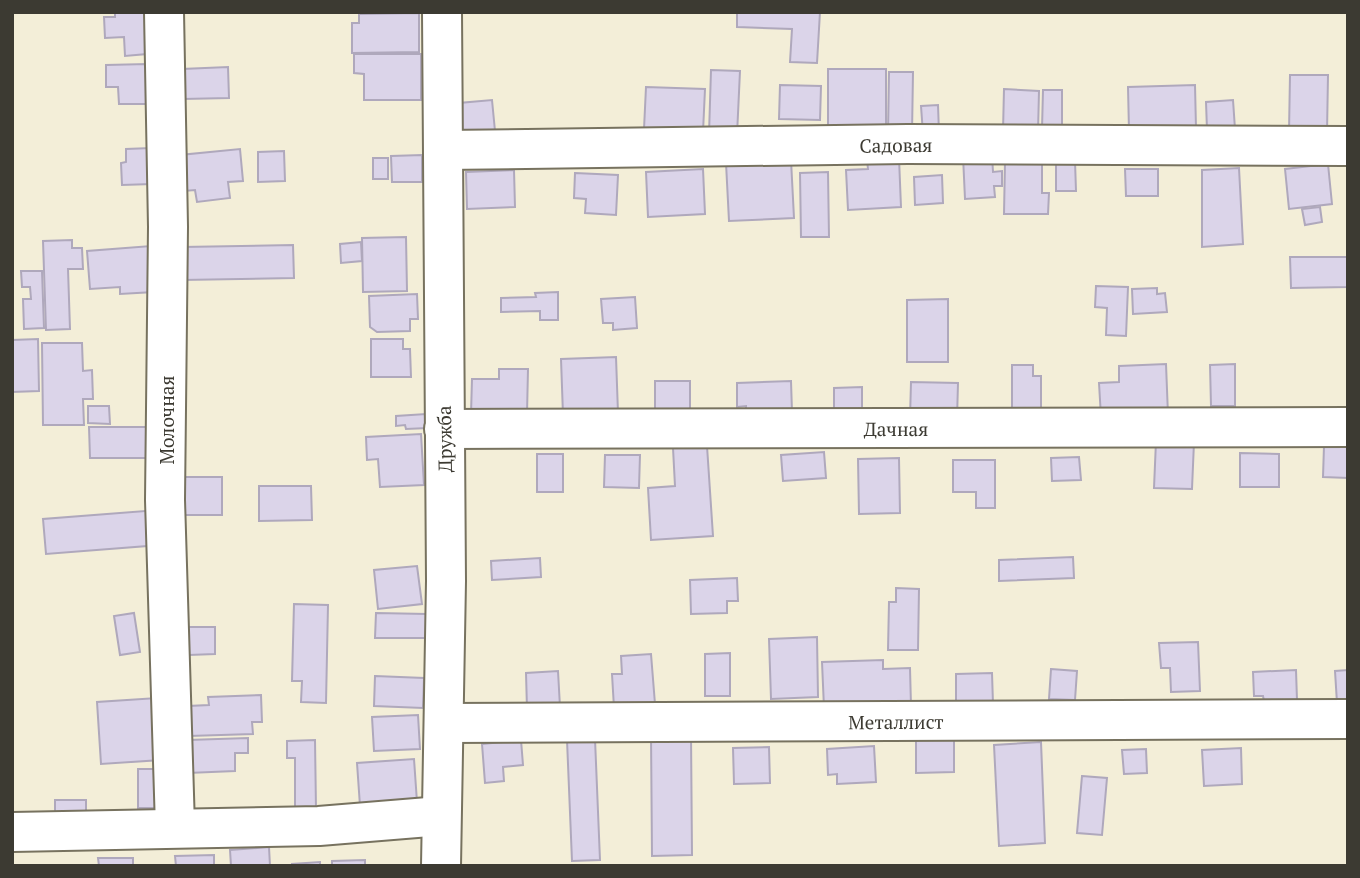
<svg xmlns="http://www.w3.org/2000/svg" width="1360" height="878" viewBox="0 0 1360 878" font-family="'PT Serif',serif">
<style>
.building{fill:#dbd4e9;stroke:#afa8bc;stroke-width:2}
.lines{fill:none;stroke-linecap:round;stroke-linejoin:round}
.minor-casing{stroke:#77725f;stroke-width:42}
.minor{stroke:#fff;stroke-width:38}
.labels{text-anchor:middle;dominant-baseline:central;stroke-width:6;stroke-linejoin:round;paint-order:stroke}
.street-label{font-size:19px;fill:#3c3a32;stroke:#fff}
</style>
<rect width="100%" height="100%" fill="#f3eed8"/>
<g class="building">
<path d="M115 12H145L147 54 125 56 124 37 105 38 104 17H115Z"/>
<path d="M737 12H820L817 63 790 62 792 29 737 27Z"/>
<path d="M419 13V52L352 53V23H359V14Z"/>
<path d="M354 54H421V100H364V74L354 73Z"/>
<path d="M147 64 148 104H119L118 87H106V65Z"/>
<path d="M228 67 229 98 183 99 182 69Z"/>
<rect x="828" y="69" width="58" height="61"/>
<path d="M711 70 740 71 737 135 709 134Z"/>
<path d="M889 72H913L912 134 888 133Z"/>
<path d="M1290 75H1328L1327 133 1289 132Z"/>
<path d="M780 85 821 86 820 120 779 119Z"/>
<path d="M1195 85 1196 128 1129 131 1128 87Z"/>
<path d="M646 87 705 89 703 132 644 129Z"/>
<path d="M1004 89 1039 91 1038 132 1003 131Z"/>
<path d="M1043 90H1062V129H1042Z"/>
<path d="M492 100 495 131 462 135 459 103Z"/>
<path d="M1233 100 1235 129 1207 130 1206 102Z"/>
<path d="M938 105 939 133 923 134 921 106Z"/>
<path d="M151 148 152 184 122 185 121 163 126 162V149Z"/>
<path d="M240 149 243 181 228 182 230 198 197 202 195 190 184 191 180 155Z"/>
<path d="M284 151 285 181 258 182V152Z"/>
<path d="M422 155V182H392L391 156Z"/>
<path d="M992 155 993 172 1002 171V186H994L995 197 965 199 963 156Z"/>
<rect x="373" y="158" width="15" height="21"/>
<path d="M899 158 901 207 848 210 846 170 868 169 867 160Z"/>
<path d="M791 160 794 218 729 221 726 163Z"/>
<path d="M1075 161 1076 191H1056V162Z"/>
<path d="M1005 162H1042V193H1049L1048 214H1004Z"/>
<path d="M1328 164 1332 204 1289 209 1285 169Z"/>
<path d="M1239 168 1243 244 1202 247V170Z"/>
<path d="M703 169 705 214 648 217 646 172Z"/>
<path d="M1125 169H1158V196H1126Z"/>
<path d="M514 170 515 207 467 209 466 172Z"/>
<path d="M828 172 829 237H801L800 173Z"/>
<path d="M575 173 618 175 616 215 585 213 586 199 574 198Z"/>
<path d="M942 175 943 203 915 205 914 177Z"/>
<path d="M1320 207 1322 222 1305 225 1302 209Z"/>
<path d="M406 237 407 291 363 292 362 238Z"/>
<path d="M72 240V248H82L83 269H68L70 329 46 330 43 241Z"/>
<path d="M361 242 362 261 341 263 340 244Z"/>
<path d="M293 245 294 278 182 280V247Z"/>
<path d="M151 246 154 292 120 294V287L90 289 87 251Z"/>
<path d="M1290 257H1348V287L1291 288Z"/>
<path d="M21 271H42L44 328 24 329 23 299H31L30 287H22Z"/>
<path d="M1096 286 1128 287 1126 336 1106 335 1107 308 1095 307Z"/>
<path d="M1157 288V294L1165 293 1167 312 1133 314 1132 289Z"/>
<path d="M558 292V320H540V311L501 312V298L536 297 535 293Z"/>
<path d="M417 294 418 319H410V331L377 332 370 327 369 296Z"/>
<path d="M635 297 637 328 613 330V323H603L601 299Z"/>
<path d="M948 299V362H907V300Z"/>
<path d="M38 339 39 391 12 392V340Z"/>
<path d="M371 339H403V349H410L411 377H371Z"/>
<path d="M42 343H82L83 371 92 370 93 399H83L84 425H43Z"/>
<path d="M616 357 618 413 563 415 561 359Z"/>
<path d="M1166 364 1168 415 1101 417 1099 383 1119 382V366Z"/>
<path d="M1235 364V406H1211L1210 365Z"/>
<path d="M1012 365H1033V376H1041V412H1012Z"/>
<path d="M499 369H528L527 414H471L472 379H499Z"/>
<path d="M655 381H690V410L655 409Z"/>
<path d="M791 381 792 412 746 414V406L737 407V383Z"/>
<path d="M911 382 958 383 957 419 910 418Z"/>
<path d="M862 387V418L834 419V388Z"/>
<path d="M88 406H109L110 424 88 423Z"/>
<path d="M426 414 428 428 406 429 405 425 396 426V416Z"/>
<path d="M89 427H150V458H90Z"/>
<path d="M421 434 424 485 380 487 378 459 367 460 366 437Z"/>
<path d="M1156 441 1194 442 1192 489 1154 488Z"/>
<path d="M707 446 713 536 651 540 648 488 675 486 673 448Z"/>
<path d="M1324 446H1348V478L1323 477Z"/>
<path d="M824 452 826 478 783 481 781 455Z"/>
<path d="M1240 453 1279 454V487H1240Z"/>
<rect x="537" y="454" width="26" height="38"/>
<path d="M605 455H640L639 488 604 487Z"/>
<path d="M1079 457 1081 480 1052 481 1051 458Z"/>
<path d="M899 458 900 513 859 514 858 459Z"/>
<path d="M953 460H995V508H976V492H953Z"/>
<path d="M172 477H222V515H179Z"/>
<path d="M259 486H311L312 520 259 521Z"/>
<path d="M158 510 160 545 46 554 43 519Z"/>
<path d="M1073 557 1074 578 999 581V560Z"/>
<path d="M540 558 541 577 492 580 491 561Z"/>
<path d="M417 566 422 604 378 609 374 570Z"/>
<path d="M737 578 738 601H727V613L691 614 690 580Z"/>
<path d="M896 588 919 589 918 650H888L889 602H896Z"/>
<path d="M294 604 328 605 326 703 301 702 302 681H292Z"/>
<path d="M134 613 140 652 120 655 114 616Z"/>
<path d="M376 613 427 614V638H375Z"/>
<path d="M188 627H215V654L189 655Z"/>
<path d="M817 637 818 697 771 699 769 639Z"/>
<path d="M1198 642 1200 691 1171 692 1170 668H1161L1159 643Z"/>
<path d="M730 653V696H705V654Z"/>
<path d="M651 654 655 704 614 708 612 674H622L621 656Z"/>
<path d="M883 660V669L910 668 911 706 824 708 822 662Z"/>
<path d="M1051 669 1077 671 1075 700 1049 699Z"/>
<path d="M1296 670 1297 700 1264 701 1263 696H1254L1253 672Z"/>
<path d="M1348 670V703H1337L1335 671Z"/>
<path d="M558 671 560 707 527 709 526 673Z"/>
<path d="M992 673 993 704 956 705V674Z"/>
<path d="M375 676 424 678 423 708 374 706Z"/>
<path d="M261 695 262 722H252L253 734 189 736 188 706 209 705 208 697Z"/>
<path d="M157 698 161 760 101 764 97 702Z"/>
<path d="M418 715 420 749 374 751 372 717Z"/>
<path d="M691 733 692 855 652 856 651 734Z"/>
<path d="M916 736H954V772L916 773Z"/>
<path d="M248 738V753H235V771L188 773V740Z"/>
<path d="M595 739 600 860 572 861 567 740Z"/>
<path d="M315 740 316 809H295V758H287V741Z"/>
<path d="M521 740 523 765 503 767 504 781 485 783 482 744Z"/>
<path d="M1041 742 1045 843 999 846 994 745Z"/>
<path d="M874 746 876 782 837 784V774L828 775 827 749Z"/>
<path d="M769 747 770 783 734 784 733 748Z"/>
<path d="M1241 748 1242 784 1204 786 1202 750Z"/>
<path d="M1146 749 1147 773 1124 774 1122 750Z"/>
<path d="M414 759 417 802 360 806 357 763Z"/>
<rect x="138" y="769" width="28" height="39"/>
<path d="M1082 776 1107 778 1102 835 1077 833Z"/>
<rect x="55" y="800" width="31" height="22"/>
<path d="M269 847 270 866H231L230 850Z"/>
<path d="M214 855V866H176L175 856Z"/>
<path d="M98 858H133V866H99Z"/>
<path d="M365 860V866H332V861Z"/>
<path d="M320 862V866H292V864Z"/>
</g>
<g class="lines">
<g class="minor-casing">
<g id="minor">
<path d="M164 12 168 227 165 500 175 827"/>
<path id="s1" d="M443 150 908 144 1348 146"/>
<path id="s2" d="M444 429 1348 427"/>
<path id="s3" d="M444 723 1348 719"/>
<path d="M12 832 319 826 441 816"/>
<path d="M441 866 446 581 442 12"/>
</g>
</g>
<use href="#minor" class="minor"/>
</g>
<g class="labels">
<g class="street-label">
<text stroke="none"><textPath href="#s1" startOffset="453">Садовая</textPath></text>
<text transform="translate(166 420) rotate(-90)">Молочная</text>
<text stroke="none"><textPath href="#s2" startOffset="452">Дачная</textPath></text>
<text transform="translate(444 439) rotate(-91)">Дружба</text>
<text stroke="none"><textPath href="#s3" startOffset="452">Металлист</textPath></text>
</g>
</g>
<rect width="1360" height="878" fill="none" stroke="#3c3a32" stroke-width="28"/>
</svg>
